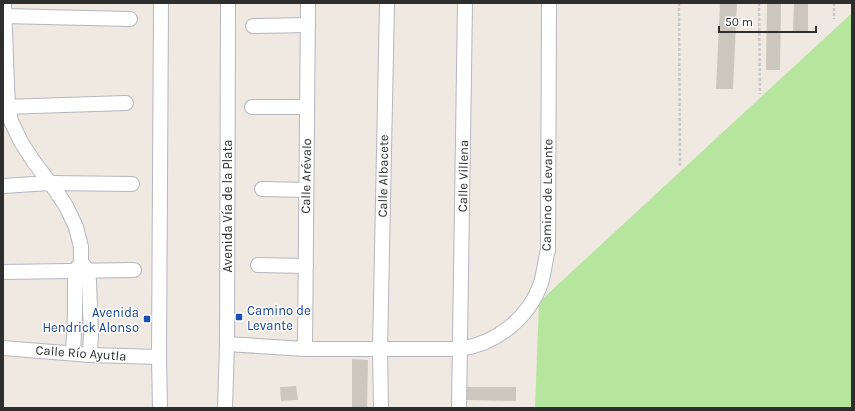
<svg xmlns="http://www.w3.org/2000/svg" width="855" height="411" viewBox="0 0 855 411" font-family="Karla,sans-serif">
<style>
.green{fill:#b6e59e}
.building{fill:#cbc7bf}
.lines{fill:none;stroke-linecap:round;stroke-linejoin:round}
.minor-casing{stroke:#b4b7c1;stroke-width:16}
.path{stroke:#c9c9c9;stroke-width:2.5;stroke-dasharray:3 2;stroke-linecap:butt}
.minor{stroke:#fff;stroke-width:14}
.transit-dot{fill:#1a4fb4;stroke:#fff;stroke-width:1.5}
.labels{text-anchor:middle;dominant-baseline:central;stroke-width:3;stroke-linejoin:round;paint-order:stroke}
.street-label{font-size:13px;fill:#2e2e2e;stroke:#fff}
.transit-label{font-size:13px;fill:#164399;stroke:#fff;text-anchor:start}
</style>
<rect width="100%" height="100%" fill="#efe9e1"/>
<path class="green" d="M852 13V408H535L539 302Z"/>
<g class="building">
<path d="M720 3H737L733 89H716Z"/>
<path d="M767 3H781L780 70H766Z"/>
<path d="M794 3H808V33L793 32Z"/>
<path d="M352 359 368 360 367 408H352Z"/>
<path d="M296 386 298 400 281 401 280 387Z"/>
<path d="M464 387H516V401L464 400Z"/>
</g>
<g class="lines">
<g class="minor-casing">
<g id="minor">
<path d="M4 3 7 86 8 106 11 121 21 142 34 162 56 191 66 206 76 227 81 247V262L88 271 89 282 91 334 90 355"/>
<path d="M3 16 130 19"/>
<path d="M253 26 308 25"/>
<path d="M3 107 126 103"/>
<path d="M252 107H307"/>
<path d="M3 186 50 183 132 184"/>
<path d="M262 189 306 190"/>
<path d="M258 265 306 266"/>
<path d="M3 272 134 270"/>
<path d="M227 344 305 349H460C496 344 529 318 541 283 544 273 545 261 548 250L549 3"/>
<path d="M3 348 90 355 159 357"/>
<path d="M305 349 308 3"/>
<path d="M73 353 75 313V271L80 264"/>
<path d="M160 408 159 357 161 3"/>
<path d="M225 408 227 344 228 3"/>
<path d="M381 408 380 350 387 3"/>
<path d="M459 408 465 3"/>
</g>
</g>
<g class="path">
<path d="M679 3 680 167"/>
<path d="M759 3 760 94"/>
<path d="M834 3V19"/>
</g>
<use href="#minor" class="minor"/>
</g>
<g class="transit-dot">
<rect x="235" y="313" width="8" height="8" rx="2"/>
<rect x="143" y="315" width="8" height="8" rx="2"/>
</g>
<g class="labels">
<g class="street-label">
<text transform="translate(306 176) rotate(-89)">Calle Arévalo</text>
<text transform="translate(383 176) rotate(-89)">Calle Albacete</text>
<text transform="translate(463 176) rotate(-89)">Calle Villena</text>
<text transform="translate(547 195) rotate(-89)">Camino de Levante</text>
<text transform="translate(227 206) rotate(-90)">Avenida Vía de la Plata</text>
<text transform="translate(81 353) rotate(4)">Calle Río Ayutla</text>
</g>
<g class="transit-label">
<text x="247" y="310">Camino de<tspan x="247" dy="15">Levante</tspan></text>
<text x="139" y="312" text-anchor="end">Avenida<tspan x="139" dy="15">Hendrick Alonso</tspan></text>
</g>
</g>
<rect width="855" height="411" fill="none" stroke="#2e2e2e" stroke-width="8"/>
<path d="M719 26v6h97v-6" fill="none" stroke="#2e2e2e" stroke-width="2"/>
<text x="725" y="26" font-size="12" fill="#2e2e2e" stroke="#ffffff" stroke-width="3" paint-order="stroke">50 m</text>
</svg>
